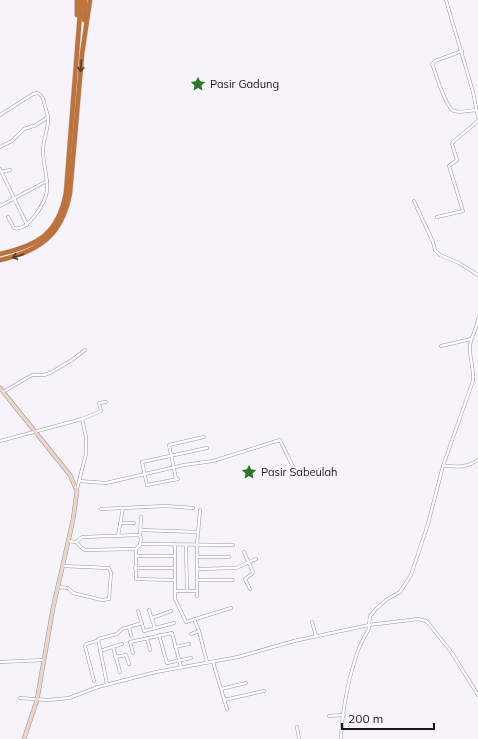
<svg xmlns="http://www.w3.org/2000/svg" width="478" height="739" viewBox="0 0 478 739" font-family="Mulish,sans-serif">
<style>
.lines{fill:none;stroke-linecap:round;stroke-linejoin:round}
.street-casing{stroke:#98969c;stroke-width:3.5}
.secondary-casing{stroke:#98969c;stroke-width:4.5}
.highway-casing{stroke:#d1d1d1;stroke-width:5.5}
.street{stroke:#fff;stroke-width:2.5}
.secondary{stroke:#ecd5c4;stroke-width:3.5}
.highway{stroke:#be723c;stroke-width:4.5}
.oneway{stroke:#5a3b28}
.labels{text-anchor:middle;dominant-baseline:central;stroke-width:3;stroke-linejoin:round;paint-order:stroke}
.poi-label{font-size:11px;fill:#18171a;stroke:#f6f3fa;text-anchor:start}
</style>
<rect width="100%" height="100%" fill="#f6f3fa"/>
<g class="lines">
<g class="street-casing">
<g id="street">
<path d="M446 0 473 92 478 117"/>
<path d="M462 51 435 61 432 64 433 66C436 75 446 108 454 111 461 113 469 111 476 110"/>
<path d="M0 115 33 94 38 93C42 95 43 98 44 102 45 107 47 112 48 117 49 129 43 139 43 150 43 164 48 177 47 190 46 202 28 232 14 228L8 217"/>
<path d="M0 147 12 141 24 129 36 125 48 117"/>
<path d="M0 169 27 225"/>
<path d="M1 172 10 170"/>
<path d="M414 201 433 242 435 250 440 255 459 263 478 275"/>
<path d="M0 206 47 181"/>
<path d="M437 217 463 211 449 166 457 160 452 144 453 142 478 121"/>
<path d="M441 346 471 339"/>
<path d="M3 392 32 375H44L50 373 72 360 85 350"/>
<path d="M82 419 101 411 99 403 106 402"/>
<path d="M0 441 82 419 86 437V454L77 489"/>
<path d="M443 466C457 467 466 468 478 460"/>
<path d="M176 479 169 445 204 437"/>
<path d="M178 479 147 485 142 462 207 448"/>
<path d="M79 481 106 483 184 465 213 461 280 440 297 475 323 469"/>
<path d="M101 509 166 506 193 508"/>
<path d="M120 523H134"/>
<path d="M141 530 198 532"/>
<path d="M118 536 123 508"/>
<path d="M140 536 141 517"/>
<path d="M68 541 76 542 82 548 85 550 136 549 140 545 141 538 139 535 82 537 76 542"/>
<path d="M140 544 233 545"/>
<path d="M175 544V599L186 622 231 608"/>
<path d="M186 545 187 591"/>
<path d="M136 549V579L175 580"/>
<path d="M244 552 253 572 252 574 245 579 250 589"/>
<path d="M136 556H175"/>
<path d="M197 557H229"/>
<path d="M135 568H175"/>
<path d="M197 569 236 568 256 559"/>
<path d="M197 580H233"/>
<path d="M58 587 68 588 73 593 102 600 109 599 111 573 109 568 63 566"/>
<path d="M176 591H197"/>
<path d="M197 596V545L200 510"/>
<path d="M149 610 155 628"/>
<path d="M138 611 144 631 174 623"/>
<path d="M152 618 171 611"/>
<path d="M194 619 199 631"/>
<path d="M312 622 316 636"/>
<path d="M129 627 131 635"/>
<path d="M191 634 199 631 207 662"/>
<path d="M159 635 167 663 191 658"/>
<path d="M147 638 150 650"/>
<path d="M113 647 120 672"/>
<path d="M175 647 189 644"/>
<path d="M100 651 122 644"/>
<path d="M133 653 130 642 172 633 181 667"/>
<path d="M115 657 126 655 129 664"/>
<path d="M0 662 44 660"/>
<path d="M213 662 227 709"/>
<path d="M94 681 85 646 86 644 97 641"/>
<path d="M107 684 98 639 117 634 122 629 142 623"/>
<path d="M221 689 246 683"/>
<path d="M20 698 48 700 69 698 98 687 156 672 238 657 294 641 369 625 370 616 376 609 386 600 400 592 411 575 428 524 443 466 473 381C474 369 470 360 470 349 469 339 477 330 478 319"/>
<path d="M224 700 264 691"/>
<path d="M329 716 344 715"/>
<path d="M297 727 299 739"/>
<path d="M341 739C342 710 349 675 359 648 362 641 366 635 369 628V625L418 619 426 621 429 624 452 653 478 695"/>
</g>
</g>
<g class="secondary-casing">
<path id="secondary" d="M0 388 70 475 77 491 73 520 53 608 37 700 24 739"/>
</g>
<g class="highway-casing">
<g id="highway">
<path d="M77 15V0"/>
<path d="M84 20 85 0"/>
<path d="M0 254C39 245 58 234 66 193L81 0"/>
<path d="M0 260C40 251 62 235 70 193L82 54 90 0"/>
</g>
</g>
<use href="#street" class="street"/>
<use href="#secondary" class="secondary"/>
<use href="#highway" class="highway"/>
</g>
<defs><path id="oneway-shaft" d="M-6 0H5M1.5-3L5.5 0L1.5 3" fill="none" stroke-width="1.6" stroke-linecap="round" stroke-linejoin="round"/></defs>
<g class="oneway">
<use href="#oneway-shaft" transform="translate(81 66) rotate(94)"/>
<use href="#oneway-shaft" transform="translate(18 256) rotate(163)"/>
</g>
<defs>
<g id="sight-bare" transform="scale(1.2)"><path d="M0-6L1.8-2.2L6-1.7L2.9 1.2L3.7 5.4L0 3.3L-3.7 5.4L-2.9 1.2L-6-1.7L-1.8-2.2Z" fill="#2b7921" stroke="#f6f3fa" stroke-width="2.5" paint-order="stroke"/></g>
</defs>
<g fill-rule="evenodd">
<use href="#sight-bare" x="198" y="84"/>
<use href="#sight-bare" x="249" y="472"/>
</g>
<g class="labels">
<g class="poi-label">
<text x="210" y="84">Pasir Gadung</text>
<text x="261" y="472">Pasir Sabeulah</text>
</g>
</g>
<path d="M342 723v6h92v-6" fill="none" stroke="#18171a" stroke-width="2"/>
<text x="348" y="723" font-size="12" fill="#18171a" stroke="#f6f3fa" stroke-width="3" paint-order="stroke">200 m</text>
</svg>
